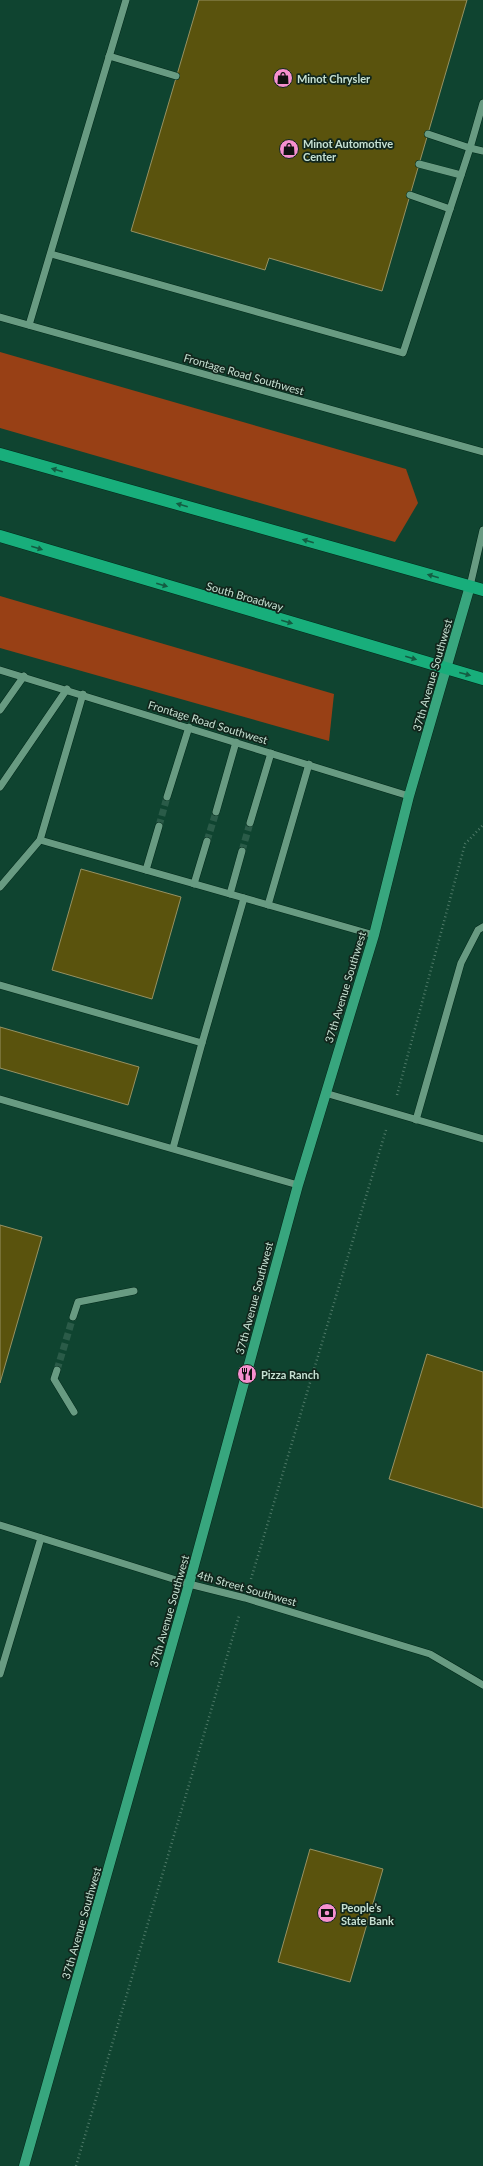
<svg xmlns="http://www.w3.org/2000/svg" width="483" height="2166" viewBox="0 0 483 2166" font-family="Lato,sans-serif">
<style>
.green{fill:#984015}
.building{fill:#5a530d;stroke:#969162}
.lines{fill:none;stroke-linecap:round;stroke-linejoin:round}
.minor-tunnel{stroke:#2a5b48;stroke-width:7;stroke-dasharray:7 3.5;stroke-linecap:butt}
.minor-casing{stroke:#00291a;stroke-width:8}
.major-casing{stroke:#00291a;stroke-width:11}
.highway-casing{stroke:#00291a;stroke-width:13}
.path{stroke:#4f7a68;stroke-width:2.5;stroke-dasharray:1 3;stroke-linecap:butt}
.minor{stroke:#689b82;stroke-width:7}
.major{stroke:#38a67e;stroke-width:10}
.highway{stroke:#18ae7b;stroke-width:12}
.oneway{fill:#145c42}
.labels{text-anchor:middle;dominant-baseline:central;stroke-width:3.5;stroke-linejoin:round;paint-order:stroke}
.poi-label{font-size:11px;font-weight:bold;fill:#c6e0d2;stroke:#11261c;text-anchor:start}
.street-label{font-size:11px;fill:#c6e0d2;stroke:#11261c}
</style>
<rect width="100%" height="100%" fill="#0f4430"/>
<g class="green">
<path d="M0 352 406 469 418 503 395 542 0 428Z"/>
<path d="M0 596 334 694 329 741 0 648Z"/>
</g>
<g class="building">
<path d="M199 0H467L382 291 269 258 265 270 131 231Z"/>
<path d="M81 869 181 897 152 999 52 970Z"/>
<path d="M0 1027 139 1067 128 1105 0 1068Z"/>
<path d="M0 1225 42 1237 0 1383Z"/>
<path d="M427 1354 483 1372V1508L389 1479Z"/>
<path d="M310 1849 383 1869 350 1982 278 1962Z"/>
</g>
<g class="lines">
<g class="minor-tunnel">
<path d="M159 826 167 797"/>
<path d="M207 841 216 812"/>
<path d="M242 851 250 823"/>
<path d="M57 1370 73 1317"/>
</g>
<g class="minor-casing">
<g id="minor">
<path d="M109 56 176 76"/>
<path d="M428 134 470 148 483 103"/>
<path d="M419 164 461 175"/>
<path d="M410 195 450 209"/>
<path d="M51 254 403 353 470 148 483 151"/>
<path d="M0 317 483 452"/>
<path d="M29 325 126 0"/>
<path d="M470 586 483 530"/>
<path d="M0 670 409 796"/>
<path d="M0 710 24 676"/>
<path d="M0 787 67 689"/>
<path d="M167 797 189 727"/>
<path d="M216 812 236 742"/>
<path d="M250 823 271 753"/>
<path d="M40 840 374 935"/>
<path d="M146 870 159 826"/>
<path d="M194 884 207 841"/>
<path d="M0 887 40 840 83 694"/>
<path d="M230 894 242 851"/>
<path d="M268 905 309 764"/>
<path d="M0 985 202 1043 244 898"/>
<path d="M325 1093 483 1139"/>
<path d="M0 1099 298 1185"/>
<path d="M416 1120 461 963 478 930 483 927"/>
<path d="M173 1148 202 1043"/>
<path d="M73 1317 78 1302 134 1291"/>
<path d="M57 1370 54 1379 74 1412"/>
<path d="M0 1525 189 1584 245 1598 430 1654 483 1685"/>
<path d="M0 1674 41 1538"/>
</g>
</g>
<g class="major-casing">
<path id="major" d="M24 2166 189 1584 298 1185 374 935 409 796 470 586"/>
</g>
<g class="highway-casing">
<g id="highway">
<path d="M0 454 483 590"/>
<path d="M0 536 483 679"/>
</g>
</g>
<g class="path">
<path d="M397 1095 465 844 483 825"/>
<path d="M251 1579 386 1130"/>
<path d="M76 2166 239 1616"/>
</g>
<use href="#minor" class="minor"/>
<use href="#major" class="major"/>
<use href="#highway" class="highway"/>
</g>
<defs><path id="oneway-solid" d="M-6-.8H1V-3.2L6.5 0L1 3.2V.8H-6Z"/></defs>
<g class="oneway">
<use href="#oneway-solid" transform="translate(57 470) rotate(-164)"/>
<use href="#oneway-solid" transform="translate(182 505) rotate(-164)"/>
<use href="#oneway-solid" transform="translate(308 541) rotate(-164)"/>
<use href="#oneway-solid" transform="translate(37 548) rotate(17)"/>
<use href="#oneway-solid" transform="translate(433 576) rotate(-164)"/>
<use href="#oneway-solid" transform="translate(162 585) rotate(16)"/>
<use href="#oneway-solid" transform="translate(287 622) rotate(16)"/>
<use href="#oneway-solid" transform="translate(411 658) rotate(16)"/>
<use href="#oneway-solid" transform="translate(465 674) rotate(15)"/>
</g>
<defs>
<g id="shop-disc" transform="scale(1)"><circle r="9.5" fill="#f690cf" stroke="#11261c"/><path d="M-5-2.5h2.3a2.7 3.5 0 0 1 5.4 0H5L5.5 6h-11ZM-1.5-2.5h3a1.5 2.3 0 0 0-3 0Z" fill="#111"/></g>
<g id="restaurant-disc" transform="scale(1)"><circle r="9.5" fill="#f690cf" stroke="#11261c"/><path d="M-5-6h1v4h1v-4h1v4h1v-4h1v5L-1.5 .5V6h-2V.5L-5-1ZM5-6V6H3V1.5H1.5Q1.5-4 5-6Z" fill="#111"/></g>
<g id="bank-disc" transform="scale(1)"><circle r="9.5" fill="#f690cf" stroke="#11261c"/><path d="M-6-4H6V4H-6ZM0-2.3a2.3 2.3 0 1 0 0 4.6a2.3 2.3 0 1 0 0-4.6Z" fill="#111"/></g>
</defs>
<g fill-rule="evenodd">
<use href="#shop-disc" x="283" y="78"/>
<use href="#shop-disc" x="289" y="149"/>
<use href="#restaurant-disc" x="247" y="1374"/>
<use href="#bank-disc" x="327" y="1913"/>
</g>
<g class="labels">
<g class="poi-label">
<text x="297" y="78">Minot Chrysler</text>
<text x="303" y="143">Minot Automotive<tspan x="303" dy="13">Center</tspan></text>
<text x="261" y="1374">Pizza Ranch</text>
<text x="341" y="1907">People’s<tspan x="341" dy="13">State Bank</tspan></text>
</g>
<g class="street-label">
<text transform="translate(244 374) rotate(16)">Frontage Road Southwest</text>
<text transform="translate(245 596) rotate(16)">South Broadway</text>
<text transform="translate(432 675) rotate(-74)">37th Avenue Southwest</text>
<text transform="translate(208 722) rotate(17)">Frontage Road Southwest</text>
<text transform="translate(345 987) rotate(-73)">37th Avenue Southwest</text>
<text transform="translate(254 1298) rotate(-75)">37th Avenue Southwest</text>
<text transform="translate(247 1588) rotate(16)">4th Street Southwest</text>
<text transform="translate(169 1611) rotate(-74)">37th Avenue Southwest</text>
<text transform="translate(81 1923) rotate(-74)">37th Avenue Southwest</text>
</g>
</g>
</svg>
